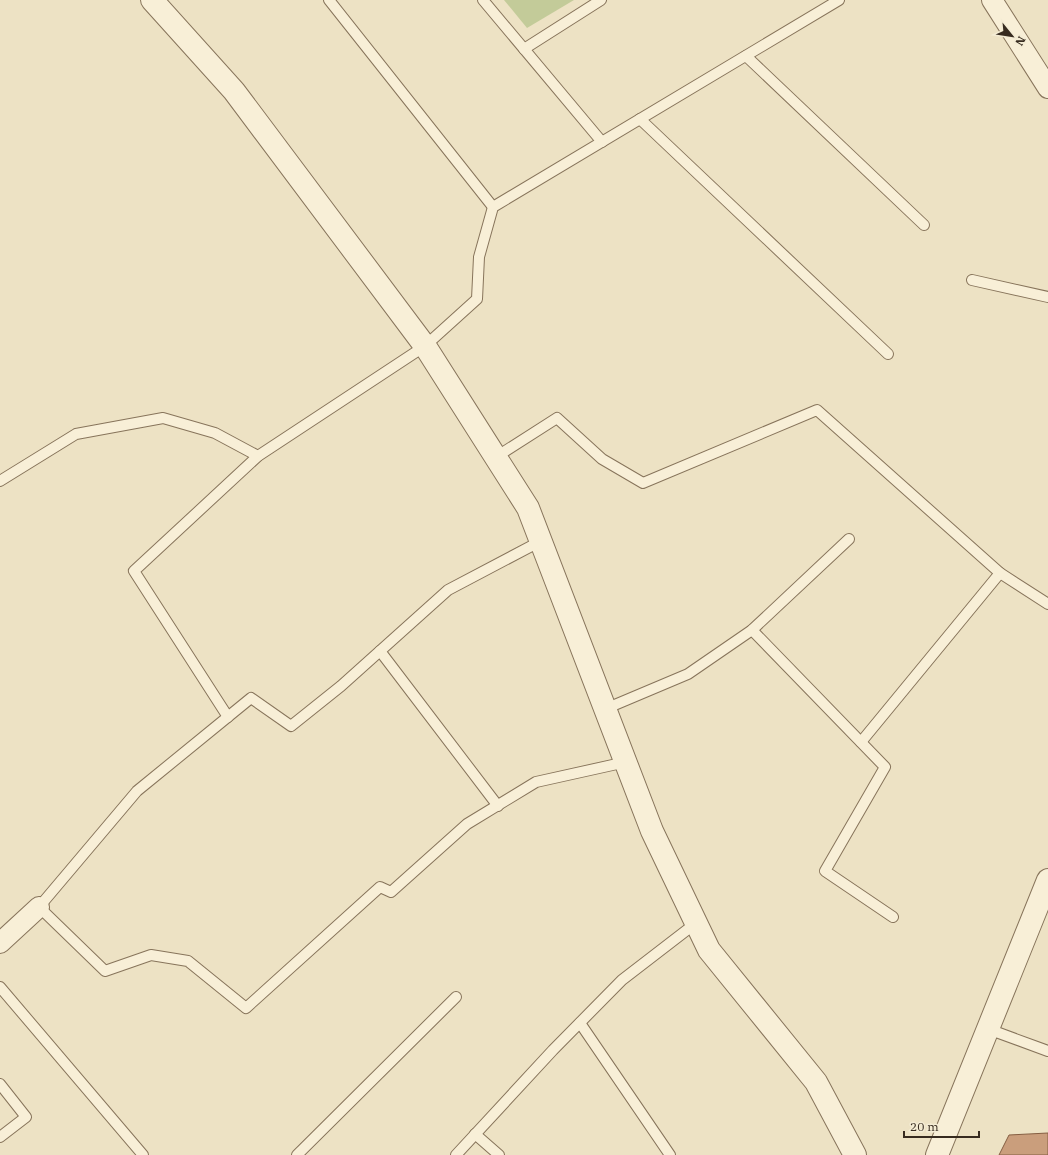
<svg xmlns="http://www.w3.org/2000/svg" width="1048" height="1155" viewBox="0 0 1048 1155" font-family="'IBM Plex Serif',serif">
<style>
.green{fill:#c3cb99}
.building{fill:#ca9e7c;stroke:#855e42}
.lines{fill:none;stroke-linecap:round;stroke-linejoin:round}
.service-casing{stroke:#87745b;stroke-width:12}
.minor-casing{stroke:#87745b;stroke-width:22}
.tertiary-casing{stroke:#87745b;stroke-width:24}
.service{stroke:#f8efd7;stroke-width:10}
.minor{stroke:#f8efd7;stroke-width:20}
.tertiary{stroke:#f8efd7;stroke-width:22}
</style>
<rect width="100%" height="100%" fill="#ede2c4"/>
<path class="green" d="M504 0H574L527 28Z"/>
<path class="building" d="M1048 1133V1155H999L1009 1135Z"/>
<g class="lines">
<g class="service-casing">
<g id="service">
<path d="M329 0 493 207"/>
<path d="M483 0 602 142"/>
<path d="M524 49 601 0"/>
<path d="M746 56 924 225"/>
<path d="M640 119 888 354"/>
<path d="M972 280 1048 297"/>
<path d="M496 457 557 418 602 459 643 483 817 410 1000 573 1048 604"/>
<path d="M0 481 76 434 163 418 215 433 258 456"/>
<path d="M541 541 448 590 341 686 291 726 251 698 137 791 39 907 105 971 151 955 188 961 246 1008 380 887 391 892 467 824 536 782 626 762"/>
<path d="M752 630 885 767 825 871 893 917"/>
<path d="M380 651 498 806"/>
<path d="M605 709 688 674 752 630 849 539"/>
<path d="M228 717 134 571 258 456 425 346 477 299 479 257 493 207 839 0"/>
<path d="M861 742 1000 573"/>
<path d="M0 987 143 1155"/>
<path d="M580 1023 670 1155"/>
<path d="M988 1029 1048 1051"/>
<path d="M0 1084 26 1117 0 1137"/>
<path d="M475 1134 499 1155"/>
<path d="M297 1155 456 997"/>
<path d="M456 1155 553 1050 622 980 696 923"/>
</g>
</g>
<g class="minor-casing">
<g id="minor">
<path d="M992 0 1048 88"/>
<path d="M0 943 39 907"/>
</g>
</g>
<g class="tertiary-casing">
<g id="tertiary">
<path d="M152 0 234 91 425 346 528 508 652 831 709 950 816 1082 855 1155"/>
<path d="M937 1155 1048 880"/>
</g>
</g>
<use href="#service" class="service"/>
<use href="#minor" class="minor"/>
<use href="#tertiary" class="tertiary"/>
</g>
<g transform="translate(1012 36) rotate(120)" stroke="#f4ecd4" stroke-width="3" paint-order="stroke">
<path d="M0-3L7 15L0 10L-7 15Z" fill="#372b1f"/>
<text y="-6" font-size="11" font-weight="bold" text-anchor="middle" fill="#372b1f">N</text>
</g>
<path d="M904 1131v6h75v-6" fill="none" stroke="#372b1f" stroke-width="2"/>
<text x="910" y="1131" font-size="12" fill="#372b1f" stroke="#f4ecd4" stroke-width="3" paint-order="stroke">20 m</text>
</svg>
